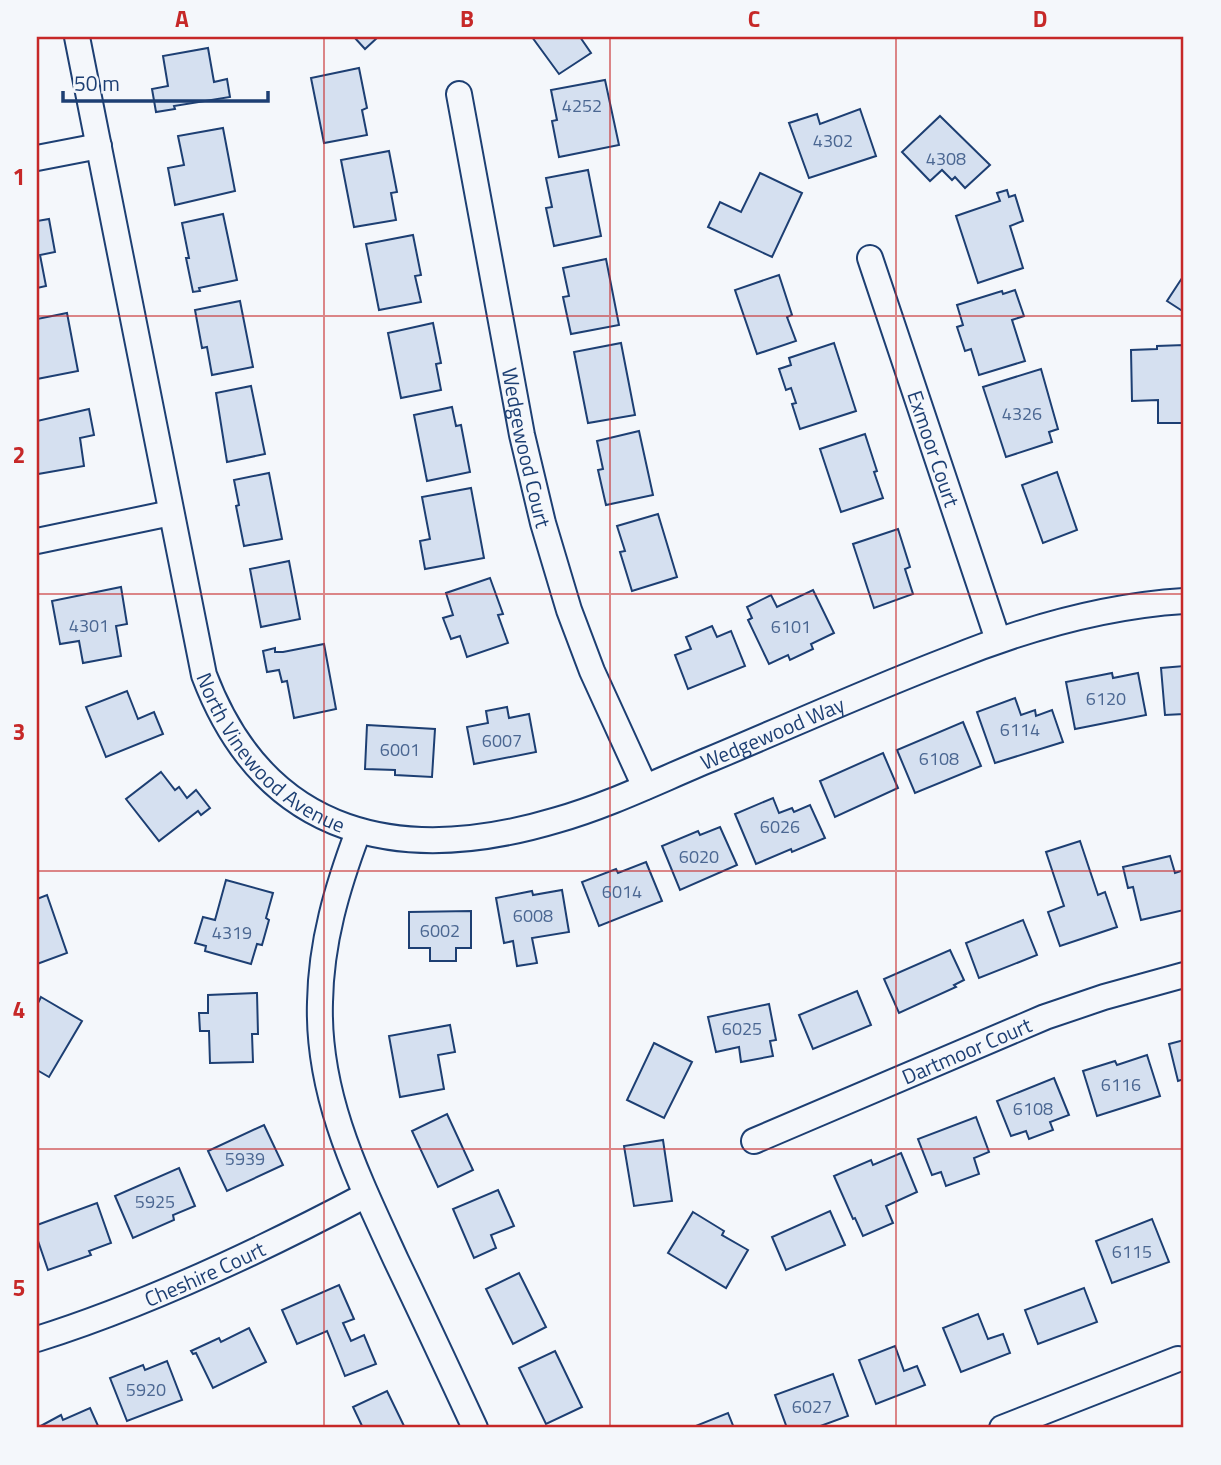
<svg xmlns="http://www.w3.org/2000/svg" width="1221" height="1465" viewBox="0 0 1221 1465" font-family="'Titillium Web',sans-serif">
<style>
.building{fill:#d5e0f0;stroke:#1d3f73;stroke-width:2}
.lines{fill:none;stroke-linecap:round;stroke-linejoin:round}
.street-casing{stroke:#1d3f73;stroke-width:28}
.street{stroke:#f4f7fb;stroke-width:24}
.grid{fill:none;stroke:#c62828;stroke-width:2;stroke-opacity:0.55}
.labels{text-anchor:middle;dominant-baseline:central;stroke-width:5;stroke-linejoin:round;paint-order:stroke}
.number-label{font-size:18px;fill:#4b6792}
.street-label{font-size:21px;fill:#1d3f73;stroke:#f4f7fb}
.neatline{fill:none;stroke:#c62828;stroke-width:2.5}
.grid-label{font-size:23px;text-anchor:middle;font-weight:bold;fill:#c62828}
</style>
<rect width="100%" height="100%" fill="#f4f7fb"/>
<g class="building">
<path d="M354 37H378L365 49Z"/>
<path d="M532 37H580L591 53 559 74Z"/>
<path d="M208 48 214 82 227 79 230 97 174 106 175 109 156 112 152 89 168 86 163 56Z"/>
<path d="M359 68 367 108 362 110 367 135 324 143 311 78Z"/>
<path d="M605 80 619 145 559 157 552 121 557 120 551 90Z"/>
<path d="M860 109 876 156 809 178 789 123 817 114 820 124Z"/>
<path d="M940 116 990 165 965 188 955 177 952 180 942 170 930 181 902 152Z"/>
<path d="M223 128 235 191 175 205 168 168 184 165 178 136Z"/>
<path d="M389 151 397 192 391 193 396 220 354 227 341 160Z"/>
<path d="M588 170 601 236 554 246 546 208 552 207 546 178Z"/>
<path d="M760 173 802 193 772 257 708 227 720 202 741 212Z"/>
<path d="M1007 190 1009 197 1015 195 1023 221 1010 226 1023 268 978 283 956 216 1000 201 997 193Z"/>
<path d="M223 214 237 280 199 288 200 291 193 292 186 258H189L182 223Z"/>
<path d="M49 219 55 252 40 255 46 286 37 288V221Z"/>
<path d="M413 235 421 275 415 276 421 302 379 310 366 244Z"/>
<path d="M606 259 619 325 571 334 563 297 569 296 563 268Z"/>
<path d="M779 275 792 315 787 317 796 341 757 354 735 290Z"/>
<path d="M1184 275V312L1167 301Z"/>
<path d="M1015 290 1024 316 1012 320 1025 361 979 375 971 349 965 351 957 327 963 325 957 305 1002 291 1003 294Z"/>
<path d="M240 301 253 367 212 375 207 347 202 348 195 310Z"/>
<path d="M67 313 78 371 37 379V319Z"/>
<path d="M433 323 441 363 436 364 441 390 401 398 388 333Z"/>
<path d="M621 343 635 415 588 423 574 352Z"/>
<path d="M834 343 856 411 800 429 792 404 796 403 791 388 786 390 779 369 791 365 789 358Z"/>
<path d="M1184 345V423H1158V400L1132 401 1131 350 1157 349V346Z"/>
<path d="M1041 369 1058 429 1049 432 1052 442 1006 457 983 387Z"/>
<path d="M251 386 265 454 227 462 216 393Z"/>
<path d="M452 407 456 426 461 425 470 472 427 481 414 415Z"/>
<path d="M89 409 94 435 80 438 84 466 38 474 37 421Z"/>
<path d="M639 431 653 495 606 505 598 470 603 469 597 441Z"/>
<path d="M865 434 877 471 874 472 883 498 841 512 820 449Z"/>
<path d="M1057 472 1077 530 1043 543 1022 485Z"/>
<path d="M269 473 282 539 244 546 236 506 239 505 234 480Z"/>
<path d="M471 488 484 558 425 569 420 541 430 539 422 497Z"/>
<path d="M658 514 677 577 632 591 620 552 625 551 617 526Z"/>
<path d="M898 529 910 567 905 569 913 594 874 608 853 544Z"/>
<path d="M289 561 300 619 261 627 250 569Z"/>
<path d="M490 578 503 614 498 615 508 643 467 657 460 636 451 639 443 618 453 615 446 593Z"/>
<path d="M121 587 127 624 116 626 121 656 83 663 79 641 60 644 52 601Z"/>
<path d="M813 590 834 633 811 644 813 649 790 660 788 655 769 664 748 620 752 618 747 607 771 595 777 607Z"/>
<path d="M712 626 717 637 731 631 745 666 688 689 675 655 691 649 686 637Z"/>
<path d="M324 644 336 709 294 718 287 681 282 682 279 670 267 672 263 651 275 648V652H283Z"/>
<path d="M1184 666V714L1165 715 1161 668Z"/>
<path d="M1112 673 1113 678 1138 673 1146 715 1075 729 1066 682Z"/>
<path d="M127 691 138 719 154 712 163 734 106 757 86 707Z"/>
<path d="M1015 698 1021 715 1035 710 1036 716 1052 710 1063 742 995 763 977 712Z"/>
<path d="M507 707 509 718 529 714 536 752 474 764 467 727 488 723 486 711Z"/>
<path d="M963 722 981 766 915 793 897 750Z"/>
<path d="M367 725 435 729 432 777 395 775V770L365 769Z"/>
<path d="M883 753 898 788 835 817 820 781Z"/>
<path d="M161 772 175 790 179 787 187 798 196 790 210 808 201 815 198 811 159 841 126 799Z"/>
<path d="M773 798 779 813 792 808 794 812 810 805 825 838 792 852 791 849 756 864 735 814Z"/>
<path d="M720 827 737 865 680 890 662 846 698 831 700 835Z"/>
<path d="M1080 841 1098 895 1105 892 1117 927 1060 946 1048 912 1064 906 1046 852Z"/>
<path d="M1170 856 1175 873 1184 870V910L1141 920 1133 887 1128 888 1123 867Z"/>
<path d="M646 862 662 901 599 926 582 882 616 869 618 873Z"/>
<path d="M226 880 273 893 266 918 269 920 262 945 257 944 251 964 205 951 206 946 195 943 203 917 215 920Z"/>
<path d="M562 890 569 932 532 938 537 963 517 966 513 941 504 943 496 898 532 891 533 895Z"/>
<path d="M47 895 67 953 37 964V899Z"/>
<path d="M471 911V948H456V961H430V948H409V912Z"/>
<path d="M1023 920 1037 955 979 978 966 943Z"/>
<path d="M950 950 964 980 954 985 956 987 899 1013 884 979Z"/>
<path d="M857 991 871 1025 813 1049 799 1015Z"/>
<path d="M257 993 258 1034H252L253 1062 210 1063 209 1031H200L199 1013H208V995Z"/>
<path d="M41 997 82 1021 49 1077 37 1070V1005Z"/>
<path d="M769 1004 776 1040 770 1041 773 1056 741 1062 739 1047 716 1052 708 1017Z"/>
<path d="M450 1025 455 1052 438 1055 444 1089 400 1097 389 1036Z"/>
<path d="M1184 1040V1079L1178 1081 1169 1044Z"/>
<path d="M654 1043 692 1062 664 1118 627 1100Z"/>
<path d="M1147 1055 1160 1096 1097 1116 1083 1071 1115 1061 1117 1065Z"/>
<path d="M1054 1078 1069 1115 1050 1122 1053 1130 1029 1139 1026 1131 1011 1136 997 1101Z"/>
<path d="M447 1114 473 1170 438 1187 412 1131Z"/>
<path d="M976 1117 989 1152 974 1158 979 1174 946 1186 941 1172 932 1175 918 1139Z"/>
<path d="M264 1125 283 1165 227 1191 208 1151Z"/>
<path d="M663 1140 672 1201 634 1206 624 1146Z"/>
<path d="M901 1153 917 1192 886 1206 893 1223 863 1236 855 1218 853 1219 834 1176 871 1160 873 1165Z"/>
<path d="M179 1168 195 1206 173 1215 174 1220 133 1238 115 1196Z"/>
<path d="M498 1190 514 1226 491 1235 496 1248 474 1258 453 1209Z"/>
<path d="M97 1203 111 1243 89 1251 91 1255 48 1270 37 1238V1225Z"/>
<path d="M830 1211 845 1245 786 1270 772 1237Z"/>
<path d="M693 1212 724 1231 722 1235 748 1250 726 1288 668 1253Z"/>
<path d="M1152 1219 1169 1262 1112 1283 1096 1241Z"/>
<path d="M519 1273 546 1327 513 1344 486 1289Z"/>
<path d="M339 1285 354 1319 343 1323 351 1341 364 1335 376 1364 345 1376 327 1331 297 1344 282 1310Z"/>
<path d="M1084 1288 1097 1322 1038 1344 1025 1310Z"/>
<path d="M978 1314 988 1339 1003 1334 1010 1353 961 1372 943 1328Z"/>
<path d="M249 1328 266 1362 213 1388 196 1353 193 1354 191 1351 219 1338 221 1342Z"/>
<path d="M895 1346 904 1371 917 1366 925 1385 876 1404 859 1360Z"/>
<path d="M555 1351 582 1407 546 1424 519 1368Z"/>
<path d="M167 1361 182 1400 127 1421 110 1378 143 1365 145 1370Z"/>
<path d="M833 1374 848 1416 815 1428H787L775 1395Z"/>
<path d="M387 1391 405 1428H363L353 1407Z"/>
<path d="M90 1408 99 1428H37L61 1415 63 1420Z"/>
<path d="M728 1413 734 1428H694L693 1427Z"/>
</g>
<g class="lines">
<g class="street-casing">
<g id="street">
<path id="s1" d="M77 37 204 675C266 839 403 866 557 820 610 805 660 780 711 759 790 726 869 690 950 659 1024 629 1104 606 1184 601"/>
<path id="s2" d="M459 94 522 435 543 523 569 610 592 671 645 787"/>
<path d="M37 158 99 146"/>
<path id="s3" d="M870 258 998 640"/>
<path d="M37 541 171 513"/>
<path d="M358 832C337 888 321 942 320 1002 317 1096 358 1177 396 1260 423 1316 449 1372 475 1428"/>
<path id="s4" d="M754 1141 1045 1017 1104 997 1184 975"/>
<path id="s5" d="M37 1339C149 1304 262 1250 366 1195"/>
<path d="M1002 1428 1178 1359"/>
</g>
</g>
<use href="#street" class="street"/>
</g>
<path class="grid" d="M324 37V1428M610 37V1428M896 37V1428M37 316H1184M37 594H1184M37 871H1184M37 1149H1184"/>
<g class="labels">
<g class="number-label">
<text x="582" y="105">4252</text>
<text x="833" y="140">4302</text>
<text x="946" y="158">4308</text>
<text x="1022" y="413">4326</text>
<text x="89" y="625">4301</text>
<text x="791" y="626">6101</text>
<text x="1106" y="698">6120</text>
<text x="1020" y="729">6114</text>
<text x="502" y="740">6007</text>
<text x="400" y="749">6001</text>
<text x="939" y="758">6108</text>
<text x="780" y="826">6026</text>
<text x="699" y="856">6020</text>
<text x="622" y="891">6014</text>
<text x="533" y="915">6008</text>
<text x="440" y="930">6002</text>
<text x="232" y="932">4319</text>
<text x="742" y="1028">6025</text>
<text x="1121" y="1084">6116</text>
<text x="1033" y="1108">6108</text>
<text x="245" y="1158">5939</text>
<text x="155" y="1201">5925</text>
<text x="1132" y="1251">6115</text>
<text x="146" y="1389">5920</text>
<text x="812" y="1406">6027</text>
</g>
<g class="street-label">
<text stroke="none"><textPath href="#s2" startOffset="360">Wedgewood Court</textPath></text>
<text stroke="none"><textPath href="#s3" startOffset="201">Exmoor Court</textPath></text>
<text stroke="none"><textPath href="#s1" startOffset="1312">Wedgewood Way</textPath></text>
<text stroke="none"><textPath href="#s1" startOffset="756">North Vinewood Avenue</textPath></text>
<text stroke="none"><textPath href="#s4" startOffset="231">Dartmoor Court</textPath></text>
<text stroke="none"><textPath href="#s5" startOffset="180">Cheshire Court</textPath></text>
</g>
</g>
<rect width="1221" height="1465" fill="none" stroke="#f4f7fb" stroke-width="77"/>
<path d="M63 91v10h205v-10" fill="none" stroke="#1d3f73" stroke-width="3.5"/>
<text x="74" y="91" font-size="21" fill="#1d3f73" stroke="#f4f7fb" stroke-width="5" paint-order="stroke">50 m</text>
<rect x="38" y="38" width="1144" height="1388" class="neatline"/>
<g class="grid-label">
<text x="182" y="27">A</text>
<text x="467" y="27">B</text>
<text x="754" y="27">C</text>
<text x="1040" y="27">D</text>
<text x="19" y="185">1</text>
<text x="19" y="463">2</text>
<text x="19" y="740">3</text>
<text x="19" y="1018">4</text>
<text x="19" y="1296">5</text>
</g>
</svg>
